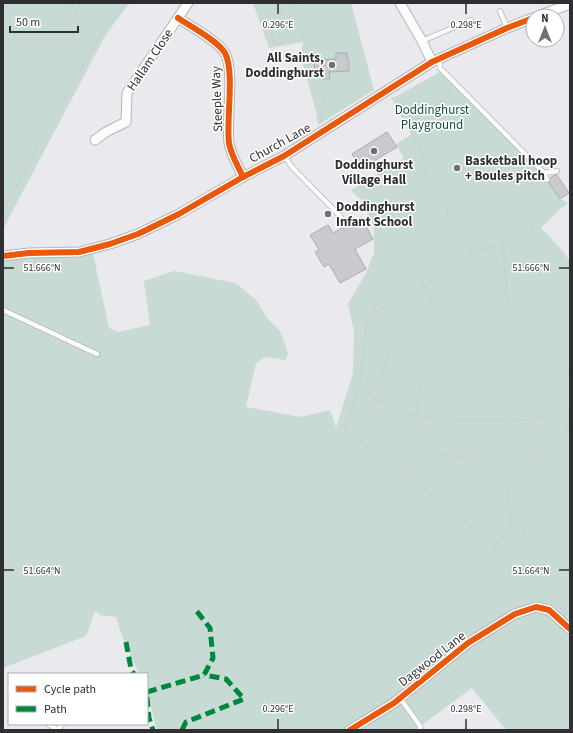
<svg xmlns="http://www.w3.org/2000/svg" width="573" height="733" viewBox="0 0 573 733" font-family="'Source Sans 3',sans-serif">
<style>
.green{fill:#c7dad3}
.building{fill:#cac9cd;stroke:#acabaf}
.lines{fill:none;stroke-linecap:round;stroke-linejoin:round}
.lane-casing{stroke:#b6b6ba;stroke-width:6}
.street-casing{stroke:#b6b6ba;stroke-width:11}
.path{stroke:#cacacc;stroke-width:1.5;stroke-dasharray:2 2;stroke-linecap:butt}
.lane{stroke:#fcfcfc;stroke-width:4.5}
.street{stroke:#fcfcfc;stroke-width:9}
.quiet{stroke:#00873e;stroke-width:5;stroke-dasharray:10 5;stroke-linecap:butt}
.cycleway-casing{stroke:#fff;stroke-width:8}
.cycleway{stroke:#e8590c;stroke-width:6}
.ticks{fill:none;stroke:#2f2f33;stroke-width:1.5}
.poi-dot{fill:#707074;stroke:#fff;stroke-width:1.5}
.labels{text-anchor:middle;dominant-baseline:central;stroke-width:3;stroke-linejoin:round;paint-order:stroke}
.poi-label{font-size:13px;font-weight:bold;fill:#2f2f33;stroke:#fff;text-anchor:start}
.street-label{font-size:13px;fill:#2f2f33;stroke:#fff}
.park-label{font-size:13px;fill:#0e5139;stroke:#fff}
.ticks-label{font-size:10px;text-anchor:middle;fill:#2f2f33;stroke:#fff;stroke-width:3;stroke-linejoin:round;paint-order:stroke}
</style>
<rect width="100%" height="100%" fill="#e9e9ee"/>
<g class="green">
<path d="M3 3H129L105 36 3 229Z"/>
<path d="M253 3H296L298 5 302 3H351L374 90 318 125 316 111 301 57 303 42 269 48Z"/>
<path d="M440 72 451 81 544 173 560 199 568 203 561 208 541 228 561 249 570 261V730H506L472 688 415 730H157L147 691V674H139L122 636 116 617 100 615 95 611 86 636 3 668V256L92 249 109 328 118 332 150 325 144 281 174 271 235 283 256 300 267 318 280 331 288 353 286 360 265 357 256 363 246 407 301 417 330 410 336 428 353 373 354 331 348 304 365 275 374 253V228L361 200 351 190 404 158 396 144 411 135 393 98Z"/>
</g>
<g class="building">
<path d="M336 53H347V59H349V71L329 72 330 79H323L322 72 315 73 314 60 336 59Z"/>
<path d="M387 132 397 147 361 169 352 154Z"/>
<path d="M555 175H557L569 193 560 199 549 183 550 178Z"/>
<path d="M361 217 373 239 355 249 366 269 340 283 329 264 324 267 315 252 319 250 310 235 328 225 333 233Z"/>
</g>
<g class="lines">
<g class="lane-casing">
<g id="lane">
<path d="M500 11 507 28"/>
<path d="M422 41 471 20"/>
<path d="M439 59 440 68 544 173 547 180"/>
<path d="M284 156 292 167 341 217"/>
<path d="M544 173 557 171"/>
<path d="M3 310 97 354"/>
<path d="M400 698 420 726 421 730"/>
<path d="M48 724 58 730"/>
<path d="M58 730 62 724"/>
</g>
</g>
<g class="street-casing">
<g id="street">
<path d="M400 3 422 41 432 62"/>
<path d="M538 16 570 4"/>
<path d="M178 18C190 26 218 41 225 53 235 72 226 120 229 143 231 155 238 166 243 177"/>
<path d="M95 140 106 132 126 122 127 93 188 3"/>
<path d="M3 256 29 253 79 252 110 244 138 234 179 214 243 177 284 156 432 62 507 28 533 18"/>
<path d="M350 730 394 703 468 643 515 614 536 607 549 610 570 629"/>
</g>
</g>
<g class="path">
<path d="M277 3 283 17 291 41 304 38"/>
<path d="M293 3 304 38 307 41 309 70 326 87 321 122"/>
<path d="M284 20 269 25 275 44 291 41"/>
<path d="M326 87V79"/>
<path d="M392 98 421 148 425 172 458 232 471 252 465 262 442 277 368 316 361 376 346 431 388 462 405 473 448 507 494 547 508 562 567 614"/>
<path d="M407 125C418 118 449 101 451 88"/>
<path d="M3 211 51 123 103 31 67 3"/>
<path d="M499 227 503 245 508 306"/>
<path d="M471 252 486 249 519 239 540 218 530 203"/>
<path d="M419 275 434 306"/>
<path d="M370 315 393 279"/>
<path d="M568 370 570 372"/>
<path d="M368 394 374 400 388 402 401 413 453 421H520L557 414 570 409"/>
<path d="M356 395 368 394 380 381 390 350 400 347"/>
<path d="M417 416 420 379"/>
<path d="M505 421C512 445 514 449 537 458L554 450 566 432 570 418"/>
<path d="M399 469 439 455 479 459 491 465 500 471 506 479 511 525"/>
<path d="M494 547 506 535 511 525 523 529 542 516"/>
</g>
<use href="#lane" class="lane"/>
<use href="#street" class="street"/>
<g class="quiet">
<path d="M126 642 131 669 134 674"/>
<path d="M147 692 204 675 213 658 210 628 195 609"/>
<path d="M147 697 149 718 153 730"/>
<path d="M182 730 186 722 244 699 226 679 204 675"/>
</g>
<g class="cycleway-casing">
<g id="cycleway">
<path d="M178 18C190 26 218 41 225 53 235 72 226 120 229 143 231 155 238 166 243 177"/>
<path d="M3 256 29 253 79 252 110 244 138 234 179 214 243 177 284 156 432 62 507 28 533 18"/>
<path d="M350 730 394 703 468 643 515 614 536 607 549 610 570 629"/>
</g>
</g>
<use href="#cycleway" class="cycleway"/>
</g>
<path class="ticks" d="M278 4V14M466 4V14M4 268H14M559 268H569M4 570H14M559 570H569M278 719V729M466 719V729"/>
<g class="poi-dot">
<circle cx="332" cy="65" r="4"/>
<circle cx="374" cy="151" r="4"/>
<circle cx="457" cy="168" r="4"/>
<circle cx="328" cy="214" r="4"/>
</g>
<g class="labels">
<g class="poi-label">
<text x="324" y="58" text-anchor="end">All Saints,<tspan x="324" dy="15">Doddinghurst</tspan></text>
<text x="465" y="161">Basketball hoop<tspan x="465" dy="15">+ Boules pitch</tspan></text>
<text x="374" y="165" text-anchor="middle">Doddinghurst<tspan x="374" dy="15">Village Hall</tspan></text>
<text x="336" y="207">Doddinghurst<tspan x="336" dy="15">Infant School</tspan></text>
</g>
<g class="street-label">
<text transform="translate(150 60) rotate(-56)">Hallam Close</text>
<text transform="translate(217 99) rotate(-92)">Steeple Way</text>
<text transform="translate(280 143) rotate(-29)">Church Lane</text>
<text transform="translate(432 659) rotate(-38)">Dagwood Lane</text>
</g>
<g class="park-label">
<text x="432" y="110">Doddinghurst<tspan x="432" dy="15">Playground</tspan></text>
</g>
</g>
<g class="ticks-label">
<text x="278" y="28">0.296°E</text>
<text x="466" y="28">0.298°E</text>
<text x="42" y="271">51.666°N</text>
<text x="531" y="271">51.666°N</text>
<text x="42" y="574">51.664°N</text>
<text x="531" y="574">51.664°N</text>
<text x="278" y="712">0.296°E</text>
<text x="466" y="712">0.298°E</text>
</g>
<rect width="573" height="733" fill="none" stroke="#2f2f33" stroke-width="8"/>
<rect x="8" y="673" width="140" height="52" fill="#ffffff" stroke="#acacad"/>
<rect x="16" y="686" width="20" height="6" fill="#e8590c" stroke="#acacad"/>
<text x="44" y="693" font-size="12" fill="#2f2f33">Cycle path</text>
<rect x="16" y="706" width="20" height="6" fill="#00873e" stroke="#acacad"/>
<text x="44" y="713" font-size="12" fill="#2f2f33">Path</text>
<g transform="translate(545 28)"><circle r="19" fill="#ffffff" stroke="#acacad"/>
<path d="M0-3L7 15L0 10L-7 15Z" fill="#707074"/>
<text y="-6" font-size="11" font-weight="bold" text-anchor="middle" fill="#2f2f33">N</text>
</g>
<path d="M10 26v6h68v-6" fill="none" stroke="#2f2f33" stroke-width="2"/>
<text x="16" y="26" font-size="12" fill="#2f2f33" stroke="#ffffff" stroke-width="3" paint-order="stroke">50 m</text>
</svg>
